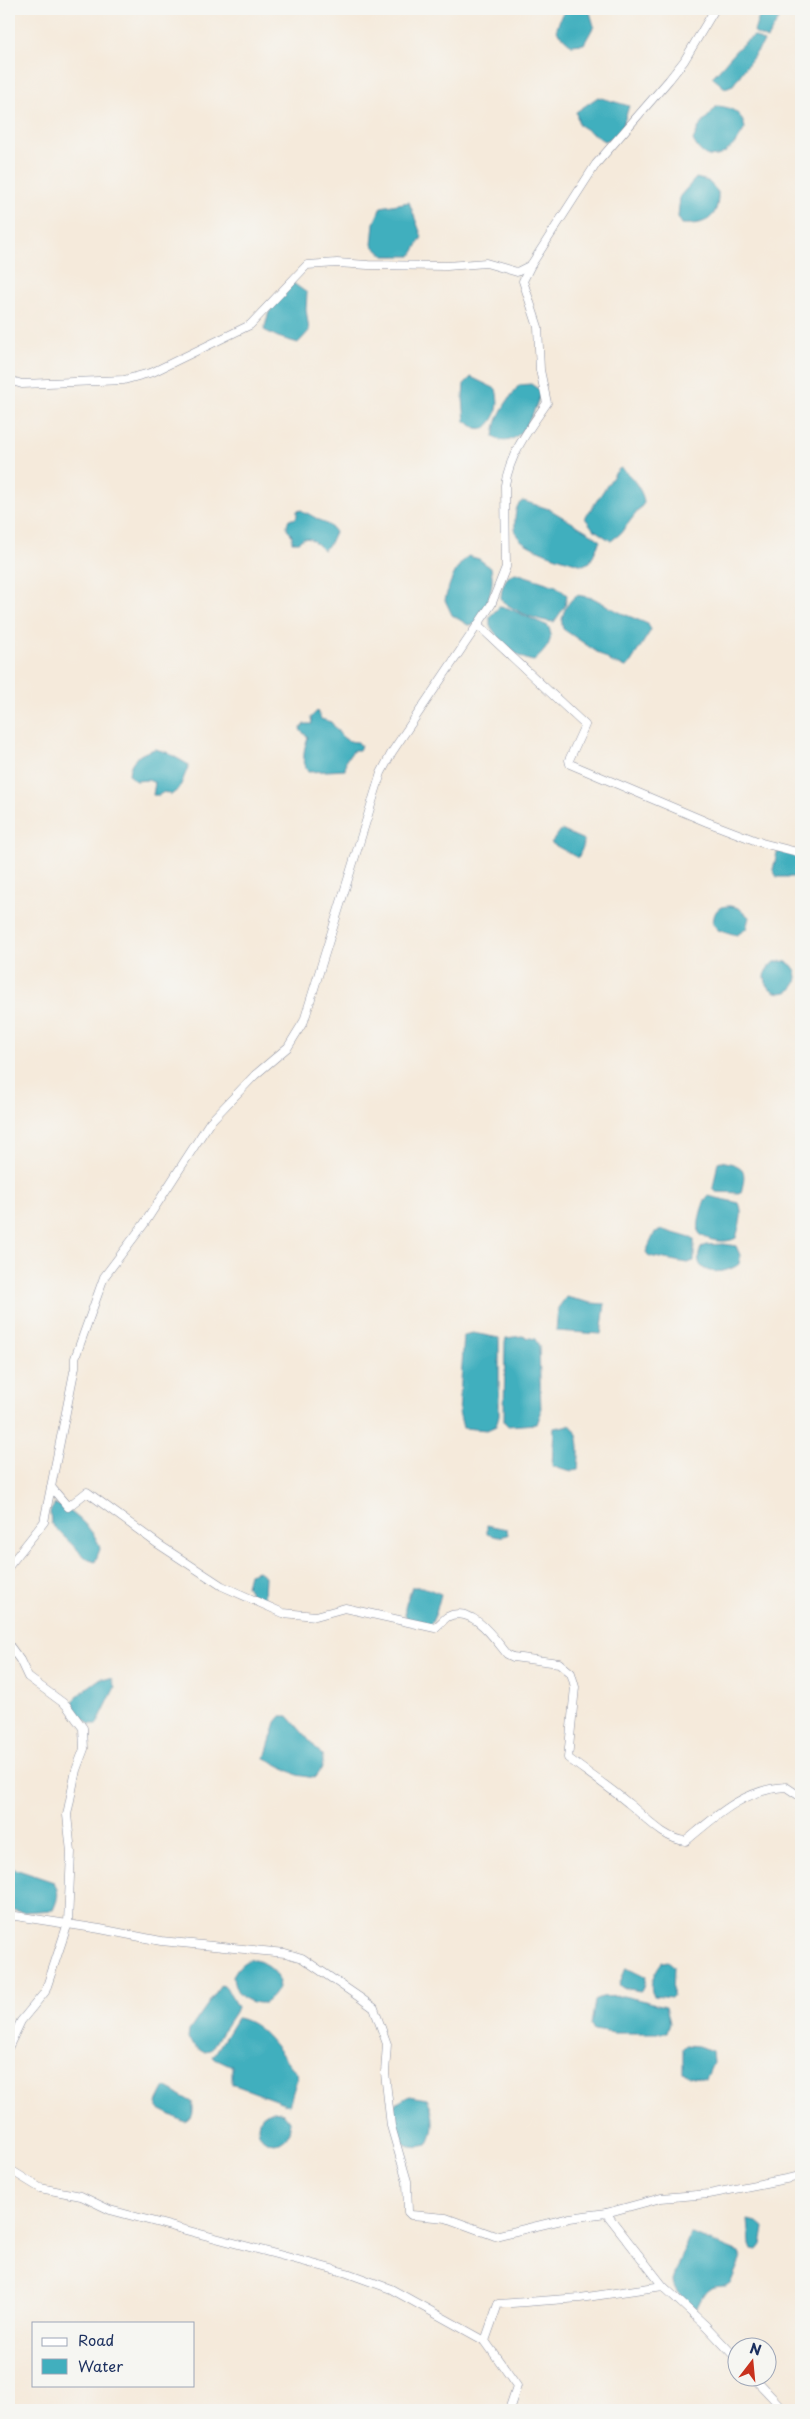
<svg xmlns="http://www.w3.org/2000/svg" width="810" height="2419" viewBox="0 0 810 2419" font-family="'Playpen Sans',sans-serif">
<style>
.water{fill:#41afbe;stroke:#2e6f8e}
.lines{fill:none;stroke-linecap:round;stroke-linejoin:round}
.minor-casing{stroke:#888c9c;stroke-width:9}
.minor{stroke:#fff;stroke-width:8}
</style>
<rect width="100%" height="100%" fill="#f6f6f2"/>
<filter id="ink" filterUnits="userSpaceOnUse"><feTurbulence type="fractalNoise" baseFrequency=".02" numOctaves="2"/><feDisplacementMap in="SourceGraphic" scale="10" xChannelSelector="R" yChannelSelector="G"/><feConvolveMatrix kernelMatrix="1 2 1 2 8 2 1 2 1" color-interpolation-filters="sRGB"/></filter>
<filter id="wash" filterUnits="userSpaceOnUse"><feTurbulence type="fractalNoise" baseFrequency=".0096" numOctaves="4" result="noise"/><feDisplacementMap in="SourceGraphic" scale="20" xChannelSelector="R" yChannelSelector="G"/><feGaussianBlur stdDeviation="1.12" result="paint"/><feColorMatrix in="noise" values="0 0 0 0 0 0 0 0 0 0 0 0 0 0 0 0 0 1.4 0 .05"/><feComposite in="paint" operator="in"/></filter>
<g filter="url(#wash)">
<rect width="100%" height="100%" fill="#f5eadb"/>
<g class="water">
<path d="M568 9H589L594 26 584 44 571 45 556 31 561 16Z"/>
<path d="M762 9 773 12 779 19 767 39 756 34 754 31Z"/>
<path d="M754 36 764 42 733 85 725 88 712 77C727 63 736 46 754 36Z"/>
<path d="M598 97 629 106 623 125 616 137 604 141 579 125 576 112Z"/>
<path d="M717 106C732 107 742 113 745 128 734 150 709 173 693 140L699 127Z"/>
<path d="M696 178 708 181 718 192C719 219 706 225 682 224L678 217 680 196Z"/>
<path d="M409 202 422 237 411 256H384L372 245 374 223 381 207Z"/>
<path d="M293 283 307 293 306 309 309 331 298 343 278 337 264 330 269 312Z"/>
<path d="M471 377 496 389C500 405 498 418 484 429L476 428 465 421 463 398 464 384Z"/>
<path d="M531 384 541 391C536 410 518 454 494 437 495 416 507 401 519 385Z"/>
<path d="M620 468C630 473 644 492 644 503L620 534 611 541 593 529 585 518 616 472Z"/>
<path d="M523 501 549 509 595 536 600 541 590 562 583 565C569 561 526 549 518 537 514 532 515 524 515 518 516 511 516 504 523 501Z"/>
<path d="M302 510 305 514 307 513 330 526 335 532 329 545 323 550 311 539 304 538 298 542H292V535C286 530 286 526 289 519H294L297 516V511Z"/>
<path d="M468 556 479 559 491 568C495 590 487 605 476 624L468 625 452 615 445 600C449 584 455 567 468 556Z"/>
<path d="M516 573 556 586 567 595 565 606 554 622C537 621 514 611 501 600 501 589 504 575 516 573Z"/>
<path d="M577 595 593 598 619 612 648 624 651 630 629 665 626 667 613 663 563 629C559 617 567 602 577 595Z"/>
<path d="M499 607 508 608 548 626C556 640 544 652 534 661 516 659 500 640 490 626V616Z"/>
<path d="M317 711 321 719 331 722C340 733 342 742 358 742L361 746 359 750H354L346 760 345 770 308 772C301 761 304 748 308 737L300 730 304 724H312L311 717Z"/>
<path d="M155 749 166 752 189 765 179 789 171 795 164 792 159 795H153L155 783 148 780 135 781 129 774C130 758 142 753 155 749Z"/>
<path d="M561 830 584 840 583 847 578 858 551 843Z"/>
<path d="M781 851 801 856V877H777L773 870 777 853Z"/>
<path d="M731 906 739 908 749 917 746 929 737 935 718 930 713 924C714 910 718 906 731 906Z"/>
<circle cx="781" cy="977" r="16"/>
<path d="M721 1161C745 1166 747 1169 741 1193L716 1192 713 1188 718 1162Z"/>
<path d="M708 1196 739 1203C744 1213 739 1227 736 1238 726 1244 706 1241 699 1233 697 1223 702 1203 708 1196Z"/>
<path d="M663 1230 694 1239V1261L687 1263 649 1256 646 1252 655 1232Z"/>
<path d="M724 1244 736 1246 740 1255 739 1264C724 1276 689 1276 701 1248L706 1245Z"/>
<path d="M566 1297 591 1303 605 1304 601 1334 556 1331 558 1308Z"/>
<path d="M473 1333 499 1338V1415L496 1426 487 1430 463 1428 459 1412 464 1335Z"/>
<path d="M522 1336 535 1339 539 1346 541 1413 537 1424 507 1426 504 1421 505 1343 506 1338Z"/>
<path d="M570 1425C582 1434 579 1456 578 1470L572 1471 552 1466 554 1428Z"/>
<path d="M55 1504C72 1509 97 1532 100 1549L95 1562 87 1559 51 1524 50 1511Z"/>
<path d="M487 1525 507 1529 508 1535 498 1537 487 1534Z"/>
<path d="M258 1571 265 1576 264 1598 262 1600 252 1596 246 1586 249 1574Z"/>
<path d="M412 1587H423L441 1594 436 1613 431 1624 407 1619C401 1609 409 1598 412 1587Z"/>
<path d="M101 1678 111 1679 115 1687 97 1724H89L74 1709 73 1701 87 1688Z"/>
<path d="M281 1716H288L322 1755C325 1765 321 1771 314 1778L297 1775 265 1758 276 1722Z"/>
<path d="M9 1867 54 1882C60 1893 58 1899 53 1910L22 1912 9 1909Z"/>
<path d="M255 1959C279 1970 289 1984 265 2003 245 2004 235 1995 233 1976 238 1966 244 1960 255 1959Z"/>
<path d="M668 1961 674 1966 673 1996 671 1998 654 1996C647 1986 655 1971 662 1962Z"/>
<path d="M626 1968 646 1977 644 1988 640 1991 623 1988 619 1985Z"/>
<path d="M221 1985 226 1987 237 2007 235 2012 211 2049 206 2052 201 2051 188 2039 189 2031Z"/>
<path d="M623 1996 666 2006 670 2023 667 2033H614L594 2030 591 2025 595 2001 602 1997Z"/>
<path d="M237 2018C264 2023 279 2053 296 2072L297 2079 289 2105 232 2084V2066L213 2057Z"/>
<path d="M686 2045 698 2046 712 2051 713 2063 706 2079 689 2076 683 2071V2048Z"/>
<path d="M165 2087 192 2102C194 2110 194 2119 185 2122L157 2108V2103Z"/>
<path d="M409 2096 427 2099C435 2112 435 2133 427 2145 394 2153 396 2129 394 2105Z"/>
<circle cx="274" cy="2127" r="16"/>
<path d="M748 2220 758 2222 764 2227 761 2245 757 2250 752 2249 750 2244Z"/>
<path d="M690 2233 739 2253 741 2258 731 2282 726 2286C706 2286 705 2292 696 2309 687 2301 674 2294 673 2281Z"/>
</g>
</g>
<g filter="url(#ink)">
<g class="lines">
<g class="minor-casing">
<g id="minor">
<path d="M9 380 22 384 124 380 153 372 250 325 307 265 337 263 368 265 447 266 486 263 517 272 531 265 596 164 669 80 684 61 715 9"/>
<path d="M478 625 585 725 569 760 570 764 707 822 762 843 801 853"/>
<path d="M51 1487 68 1507 87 1492 158 1544 222 1586 283 1613 316 1616 345 1608 435 1628C439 1625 443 1620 447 1617 472 1604 494 1638 507 1654L513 1657 559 1663 571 1673 575 1687 568 1758C588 1773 609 1787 628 1803 646 1817 663 1839 686 1841 716 1816 744 1789 786 1787L801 1797"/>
<path d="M9 1566 44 1522 75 1367V1358L104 1277 144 1224 210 1122 255 1075 288 1047 304 1021 381 773 392 752 491 605 506 567 505 485C510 453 529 429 547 403L540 370 538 327 523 281 531 265"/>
<path d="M9 1645 20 1660 28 1677 66 1705 83 1728 84 1749 76 1770 67 1815 71 1852 68 1923 45 1992 21 2021 9 2046"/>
<path d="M9 1915 100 1929 161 1941 285 1953 302 1958 359 1997 374 2008 387 2044 385 2073 391 2126 407 2181 408 2212 411 2215 446 2218 495 2236 570 2218 606 2213 663 2286"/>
<path d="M9 2169 40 2188 81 2196 110 2210 347 2273 391 2289 485 2341"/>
<path d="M606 2213 661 2198 709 2194 801 2176"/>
<path d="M752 2376 784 2410"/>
<path d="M509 2410 517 2386 485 2341 498 2304 580 2298 663 2286 706 2326 738 2360"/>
</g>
</g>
<use href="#minor" class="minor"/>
</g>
</g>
<rect width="810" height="2419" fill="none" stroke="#f6f6f2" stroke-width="30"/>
<rect x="32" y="2322" width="162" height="65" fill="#f6f6f2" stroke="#9ea6b7"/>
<rect x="42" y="2338" width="25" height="8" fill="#ffffff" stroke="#9ea6b7"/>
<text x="78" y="2346" font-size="15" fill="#1b2f5e">Road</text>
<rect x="42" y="2359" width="25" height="15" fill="#41afbe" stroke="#9ea6b7"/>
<text x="78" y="2372" font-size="15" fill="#1b2f5e">Water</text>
<g transform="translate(752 2362) rotate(16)"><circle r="24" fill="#f6f6f2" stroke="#9ea6b7"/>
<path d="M0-4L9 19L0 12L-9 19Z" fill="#c8321e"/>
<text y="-8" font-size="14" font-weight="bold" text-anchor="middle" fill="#1b2f5e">N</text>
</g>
</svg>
